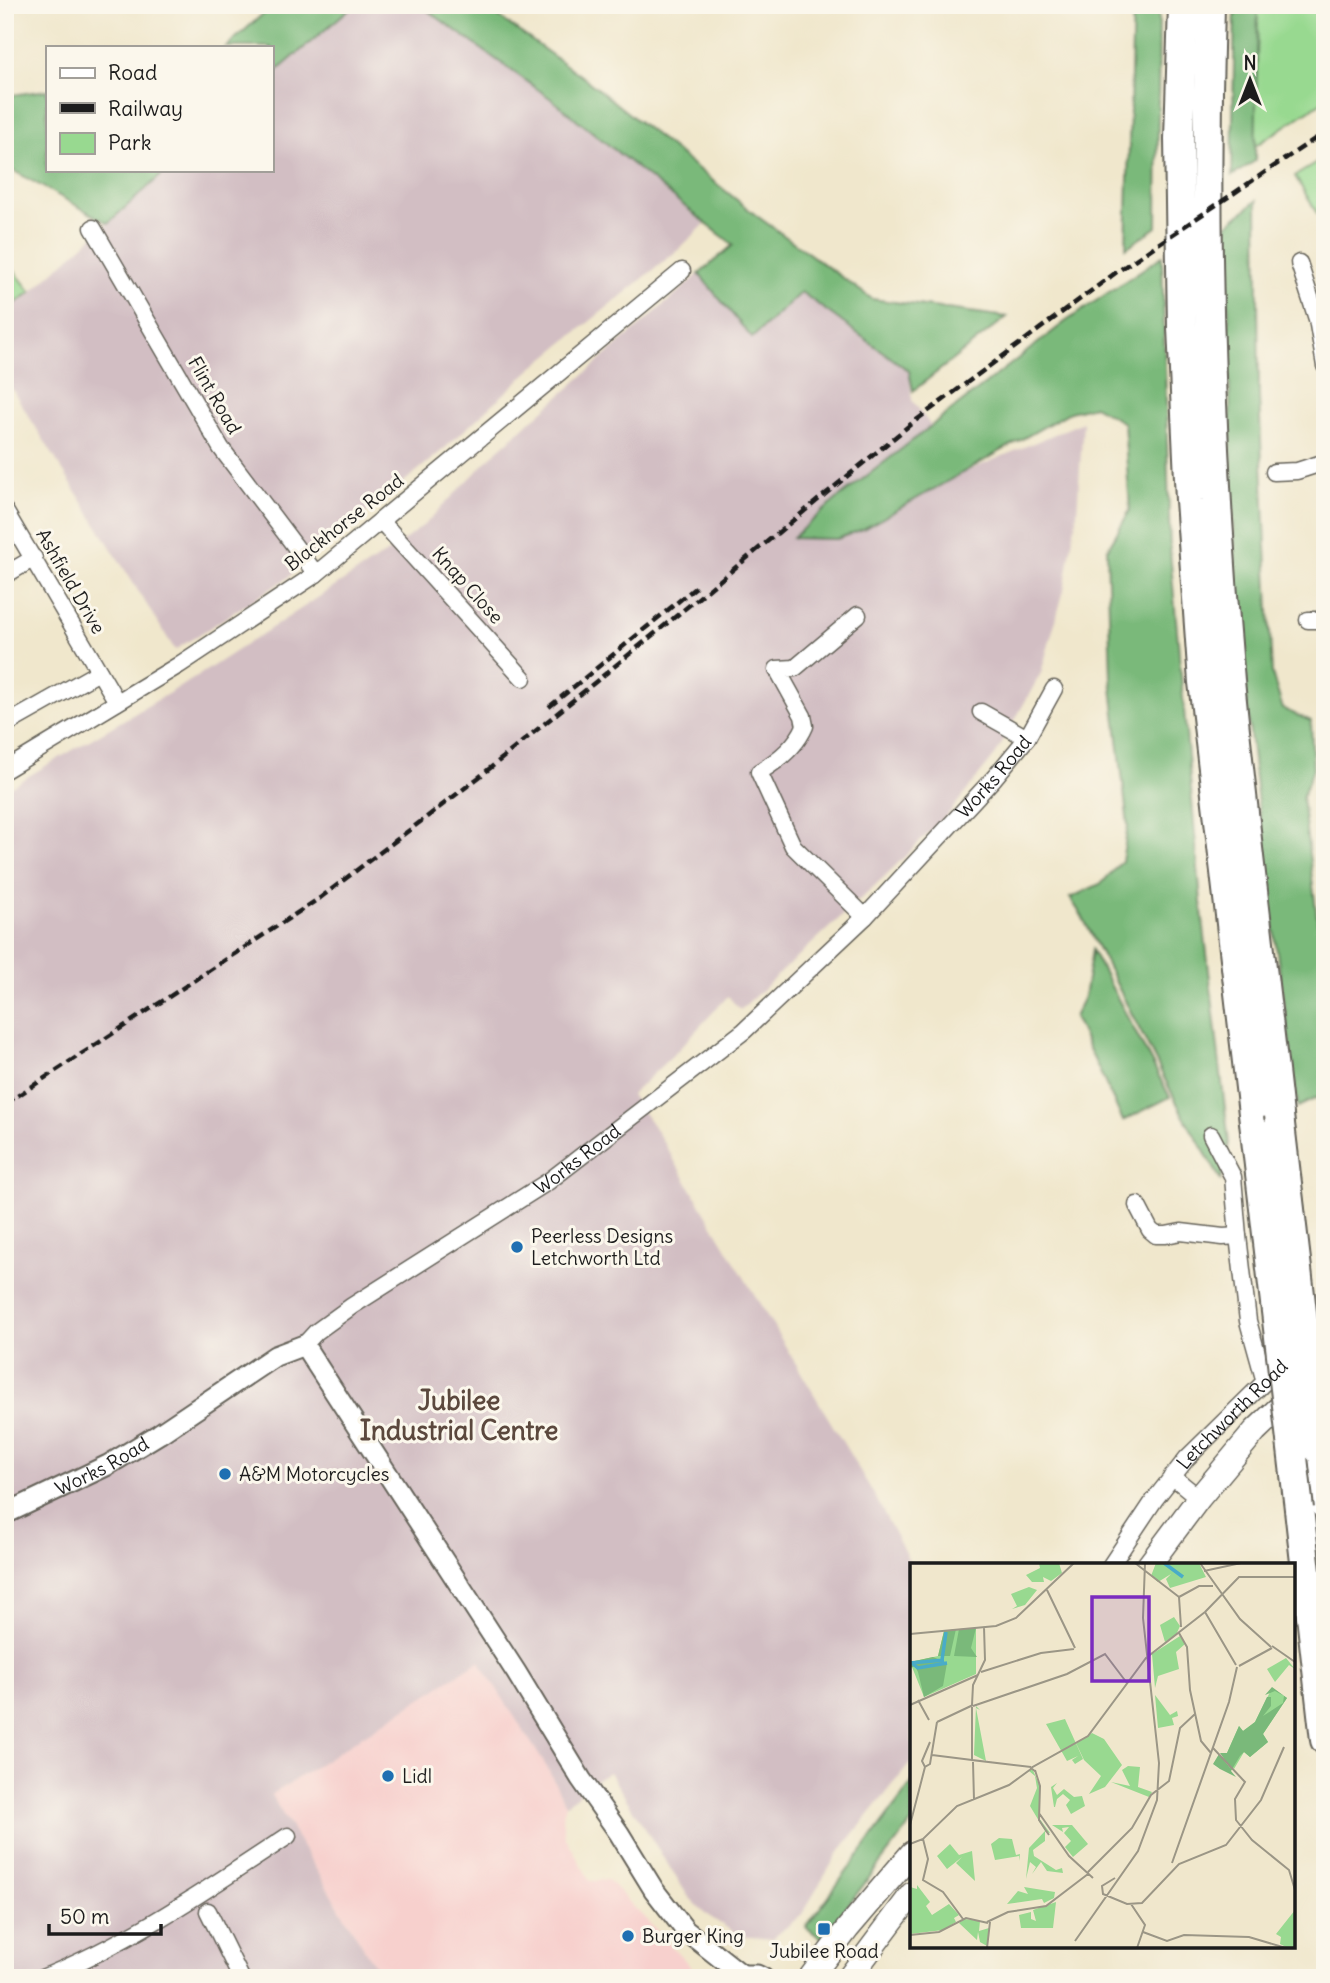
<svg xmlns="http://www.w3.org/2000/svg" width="1330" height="1983" viewBox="0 0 1330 1983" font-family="Delius,sans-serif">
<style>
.built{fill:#f7d0cd}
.industrial{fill:#d2bec3}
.green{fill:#98d990;stroke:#5a7a56;stroke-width:2}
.forest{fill:#7ab97a;stroke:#4b6a4b;stroke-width:2}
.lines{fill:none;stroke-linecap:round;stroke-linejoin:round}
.minor-casing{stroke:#66635a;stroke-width:19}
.tertiary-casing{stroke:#66635a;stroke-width:23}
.secondary-casing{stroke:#66635a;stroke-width:26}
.motorway-casing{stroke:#66635a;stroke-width:32}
.minor{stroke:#fff;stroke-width:16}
.tertiary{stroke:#fff;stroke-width:19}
.secondary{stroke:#fff;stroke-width:23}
.motorway{stroke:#fff;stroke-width:28}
.rail{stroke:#1c1c1c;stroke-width:4.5;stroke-dasharray:10 5;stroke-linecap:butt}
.motorway-bridge-casing{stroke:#66635a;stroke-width:32;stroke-linecap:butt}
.motorway-bridge{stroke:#fff;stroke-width:28}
.poi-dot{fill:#1f6fb2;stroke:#fbf7ec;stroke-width:2.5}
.labels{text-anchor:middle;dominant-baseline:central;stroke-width:6;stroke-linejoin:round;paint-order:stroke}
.street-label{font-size:19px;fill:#1c1c1c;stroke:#fbf7ec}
.poi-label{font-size:19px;fill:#1c1c1c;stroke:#fbf7ec;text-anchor:start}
.district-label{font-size:26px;font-weight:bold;fill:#5b483d;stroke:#fbf7ec}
.inset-river{fill:none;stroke:#49acc8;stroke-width:3.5}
.inset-road{fill:none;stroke:#9b9686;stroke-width:2}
.view{fill:#7b2cbf;fill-opacity:0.15;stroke:#7b2cbf;stroke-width:3.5}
.inset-edge{fill:none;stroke:#1c1c1c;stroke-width:3.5}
</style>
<rect width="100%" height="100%" fill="#fbf7ec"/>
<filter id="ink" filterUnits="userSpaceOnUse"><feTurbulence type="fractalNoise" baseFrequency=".0143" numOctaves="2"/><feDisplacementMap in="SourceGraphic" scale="14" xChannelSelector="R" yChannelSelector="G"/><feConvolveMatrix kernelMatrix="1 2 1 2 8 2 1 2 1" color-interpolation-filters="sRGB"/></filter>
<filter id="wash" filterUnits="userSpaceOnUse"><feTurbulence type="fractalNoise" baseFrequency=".00686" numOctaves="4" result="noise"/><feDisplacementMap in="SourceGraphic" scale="28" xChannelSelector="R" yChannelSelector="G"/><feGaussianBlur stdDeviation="1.57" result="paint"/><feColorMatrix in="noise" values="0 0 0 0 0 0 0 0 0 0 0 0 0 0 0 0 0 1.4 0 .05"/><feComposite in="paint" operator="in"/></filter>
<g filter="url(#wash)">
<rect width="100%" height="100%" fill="#f0e7cc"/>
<path class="built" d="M479 1660 548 1769 566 1805 562 1819 565 1836 590 1881 608 1880 702 1978H382L271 1795Z"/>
<g class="industrial">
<path d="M354 5H420L550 98 705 224 678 250 530 370 445 448 286 579 175 650 5 378V310L31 292 167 170H271V76Z"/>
<path d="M699 274 752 337 801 292 909 371 912 400 931 426 837 499V539L863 529 958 475 1083 422 1077 513 1064 590 1041 673 996 754 950 812 884 877 740 1010 728 996 679 1049 631 1095 653 1125 872 1491 912 1566V1761L837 1855 802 1914 772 1939 740 1936 707 1915 688 1896 609 1772 590 1784 566 1805 548 1769 479 1661 271 1795 382 1978H5V790L193 679 394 548 424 525 498 450Z"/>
</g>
<g class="green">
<path d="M1258 5H1325V100L1255 146Z"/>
<path d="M1325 158V227L1295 176Z"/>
<path d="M5 259 31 292 5 310Z"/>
</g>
<g class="forest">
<path d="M273 5H354L271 76V47H226Z"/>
<path d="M420 5H482L584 78 757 216 872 299 1007 317 913 391 909 371 801 292 752 338 699 274 733 245 550 98Z"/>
<path d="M1133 5H1159L1157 227 1126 248Z"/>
<path d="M1235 5H1258L1255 161 1232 176Z"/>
<path d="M47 90V170H167L108 223 5 166V96Z"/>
<path d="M1257 200 1259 396 1272 674 1283 709 1311 721 1313 769 1302 798 1325 981V1094L1298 1107C1277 952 1255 799 1241 643 1229 504 1230 364 1227 225Z"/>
<path d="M1162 256 1170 551 1201 902 1229 1143 1221 1180 1183 1115 1082 916 1070 898 1102 883 1122 861 1128 826 1111 679 1107 550 1130 510 1124 423 1094 406 1070 412 863 529 837 539 792 538 837 499 1065 322Z"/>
<path d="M1092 950 1170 1097 1123 1121 1074 1017 1084 997Z"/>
<path d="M912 1783V1822L822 1939 806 1927Z"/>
</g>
</g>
<g filter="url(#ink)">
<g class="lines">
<g class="minor-casing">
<g id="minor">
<path d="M93 228 221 448 316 574"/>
<path d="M1299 263 1317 319 1325 366"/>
<path d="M1274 472 1297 471 1325 462"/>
<path d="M5 511 117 702"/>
<path d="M381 521 523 678"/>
<path d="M5 575 34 558"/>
<path d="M858 615 795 668 777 669 803 716 805 726C796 747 778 761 759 772L793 846 865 917"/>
<path d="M1308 620H1325"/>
<path d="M981 712 1027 738"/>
<path d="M5 725 99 672"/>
<path d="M5 770 179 665 316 574 682 271"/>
<path d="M1211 1135 1233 1177 1238 1236 1248 1321 1265 1382"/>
<path d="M1137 1205 1150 1230 1156 1235H1166L1181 1232 1223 1237 1238 1236"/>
<path d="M1303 1343 1325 1324"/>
<path id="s1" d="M304 1345 316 1332 352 1306 549 1181 744 1031 865 917 994 778 1027 738 1054 689"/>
<path d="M1172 1476 1199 1498"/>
<path id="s2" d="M1111 1565 1155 1499 1187 1458 1285 1362"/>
<path d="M208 1911 241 1978"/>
<path d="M42 1978C130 1943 209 1888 288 1836"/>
</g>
</g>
<g class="tertiary-casing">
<g id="tertiary">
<path id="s3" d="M5 1514 108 1465 159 1434 275 1356 304 1345 516 1672 581 1779 619 1833 654 1890 685 1930 742 1975 743 1978"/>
<path d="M742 1975H757L763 1978"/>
</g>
</g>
<g class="secondary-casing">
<g id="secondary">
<path d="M1149 1565 1199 1498 1255 1431 1325 1364"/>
<path d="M810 1978 848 1928 912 1853"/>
<path d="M849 1978 912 1894"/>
</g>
</g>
<g class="motorway-casing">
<g id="motorway">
<path d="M1183 5 1179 139 1182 327 1190 500 1203 682 1255 1131"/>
<path d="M1210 5C1203 230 1210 457 1230 681 1244 826 1263 970 1279 1115"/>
<path d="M1318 1449 1325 1505"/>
<path d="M1299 1509 1325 1740"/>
</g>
</g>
<use href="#minor" class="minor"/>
<use href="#tertiary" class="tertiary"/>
<use href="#secondary" class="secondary"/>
<use href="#motorway" class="motorway"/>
<g class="rail">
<path d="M549 707 696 587"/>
<path d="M5 1104 320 898 478 778 911 424 1118 271 1325 132"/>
</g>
<g class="motorway-bridge-casing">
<g id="motorway-bridge">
<path d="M1279 1115 1318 1449"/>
<path d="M1255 1131 1299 1509"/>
</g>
</g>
<use href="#motorway-bridge" class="motorway-bridge"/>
</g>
</g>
<g class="poi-dot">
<circle cx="517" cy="1247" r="7"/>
<circle cx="225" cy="1474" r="7"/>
<circle cx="388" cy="1776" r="7"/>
<rect x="817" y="1922" width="14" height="14" rx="3.5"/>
<circle cx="628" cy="1936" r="7"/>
</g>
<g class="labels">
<g class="street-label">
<text transform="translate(215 395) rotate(60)">Flint Road</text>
<text transform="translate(344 522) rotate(-38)">Blackhorse Road</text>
<text transform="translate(71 581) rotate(60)">Ashfield Drive</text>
<text transform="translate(468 585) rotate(48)">Knap Close</text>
<text stroke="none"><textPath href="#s1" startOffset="898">Works Road</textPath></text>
<text stroke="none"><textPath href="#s1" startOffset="331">Works Road</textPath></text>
<text stroke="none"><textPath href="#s2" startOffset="194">Letchworth Road</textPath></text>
<text stroke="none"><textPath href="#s3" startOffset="108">Works Road</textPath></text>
</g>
<g class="poi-label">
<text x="531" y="1236">Peerless Designs<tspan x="531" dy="22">Letchworth Ltd</tspan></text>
<text x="239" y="1474">A&amp;M Motorcycles</text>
<text x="402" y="1776">Lidl</text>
<text x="642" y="1936">Burger King</text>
<text x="824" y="1951" text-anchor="middle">Jubilee Road</text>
</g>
<g class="district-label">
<text x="459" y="1400">Jubilee<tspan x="459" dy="30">Industrial Centre</tspan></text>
</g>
</g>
<g transform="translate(910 1563)">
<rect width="385" height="385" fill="#f0e7cc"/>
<path d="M129 0H149L152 10 141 18 133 14 134 19H122L116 12 130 5ZM246 0H289L296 14 260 25 256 16 261 11 248 19 241 13ZM119 24 127 27 115 42 102 46 107 43 101 31ZM264 54 270 63 266 72 255 79 250 62ZM66 65V111L14 134 0 99 28 93 34 68ZM270 73 275 81 266 89 269 106 248 113 245 125 242 91ZM376 95 385 106 379 102 365 119 357 106ZM362 125 377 135 353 171 358 179 340 194 334 189 324 206 311 190H317L329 163 333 168 345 159ZM245 132 260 152 267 148 268 153 262 155 264 162 248 165ZM66 143 70 147 66 145 76 198 64 192ZM155 156 173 196 165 201 162 197 168 193 157 198 136 161ZM182 170 194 176 212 202 195 224 179 231 191 213 174 197 166 180ZM218 203 230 204 228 224 242 229 239 234 201 219 220 223 212 207ZM122 205 129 221V255L140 270 135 269V278L123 287 124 293 146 307 152 305 153 310 137 308 131 299 122 311 126 304 120 299 116 316 119 285 135 268 120 243 127 225 125 213 119 208ZM147 220 143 225 147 232 154 226 164 234 172 233 175 243 161 251 156 242 160 237 153 231 147 236 145 244H144L141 224ZM142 262H162L178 281 163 294 155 284 161 278 154 270 159 264 152 265 153 269ZM89 275 102 276 106 292 110 291 109 298V293L85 297 81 281ZM40 281 49 292 62 288 65 318 46 300 52 294 37 306 27 293ZM7 322 20 339 16 343 22 352 39 341 49 352 44 355 46 359 33 367 0 371V324L7 326ZM114 324 145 329 144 335 134 340 132 336 97 341 108 328 118 331ZM146 339 143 365H111L109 352 121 349V356L126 358 123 347ZM385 347V385H378L370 381 371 374 366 371ZM54 356 70 358 69 368 79 365 77 383 70 379 68 369 67 377 49 360Z" fill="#98d990"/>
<path d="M66 65 61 85 67 94 44 93 49 66ZM46 66 40 93H28L34 68ZM23 94 37 100 33 123 14 134 8 109 5 103 0 105V99ZM362 124 377 135 353 171 358 179 340 194 334 189 330 193 321 208 326 214 310 206 303 201 309 191 321 206 310 190H317L329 163 333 168 345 159 357 134H361V143L353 153 373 140 374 133 365 128 355 132Z" fill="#7ab97a"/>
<path class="inset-river" d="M254 0 273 14M32 97 36 69M0 100 34 97M3 101 8 105 37 100"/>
<path class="inset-road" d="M225 0 269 34M290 0 330 56 361 84M294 8 331 0M137 27 165 85M269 34 289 23H303M269 34 271 64M295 49 329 14H385M295 49 326 102M269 70 277 84 280 127 291 178 301 190M0 71 86 63 106 55 164 0M362 83 385 99M329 103 362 85M71 109 131 90 164 86M8 137 19 157M0 142 68 112M62 142 63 122 75 97 74 64M63 143 157 111 195 91 217 120M62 144V197L121 204M27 159 63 142M303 185 335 219 325 236 326 257 342 277 379 307 385 327M22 192 62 197M63 199 64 237M15 204 12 198 20 179M125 207 130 223 129 257 139 272M126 209 121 205 178 173 236 95 295 49M129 250 159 293 183 315M0 262 15 204 20 201 27 159M13 276 18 296 13 317 33 329 53 356M0 281 13 276 47 243 99 222 121 206M262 300 319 139 327 104M178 309 222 265 241 232 259 218 270 165 285 151M205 315 192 323 193 331 217 341 232 340 269 301 316 282 351 237 374 184M221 341 235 362 227 385M77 359 98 349 136 343 178 311M233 369 257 378 274 372 339 374 376 385M0 372 29 369 56 355 78 360M165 378 228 288 247 237 249 200 233 55 235 0M77 385 80 359"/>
<path class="view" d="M182 34H239V118H182Z"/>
<rect width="385" height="385" class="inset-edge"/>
</g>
<rect width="1330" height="1983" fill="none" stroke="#fbf7ec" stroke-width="28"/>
<rect x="46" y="46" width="228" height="126" fill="#fbf7ec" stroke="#a29f99" stroke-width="2"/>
<rect x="60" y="68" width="35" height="10" fill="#ffffff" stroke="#a29f99" stroke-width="2"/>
<text x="108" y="80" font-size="21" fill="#1c1c1c">Road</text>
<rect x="60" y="103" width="35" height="10" fill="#1c1c1c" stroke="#a29f99" stroke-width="2"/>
<text x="108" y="116" font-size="21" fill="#1c1c1c">Railway</text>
<rect x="60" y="133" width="35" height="21" fill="#98d990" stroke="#a29f99" stroke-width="2"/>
<text x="108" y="150" font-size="21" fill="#1c1c1c">Park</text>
<g transform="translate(1250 80)" stroke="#fbf7ec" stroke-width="5" paint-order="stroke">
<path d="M0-5L12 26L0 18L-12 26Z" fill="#1c1c1c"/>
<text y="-10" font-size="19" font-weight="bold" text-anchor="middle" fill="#1c1c1c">N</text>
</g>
<path d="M49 1924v10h112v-10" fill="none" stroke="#1c1c1c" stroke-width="3.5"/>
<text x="60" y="1924" font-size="21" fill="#1c1c1c" stroke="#fbf7ec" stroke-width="5" paint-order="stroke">50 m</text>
</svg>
